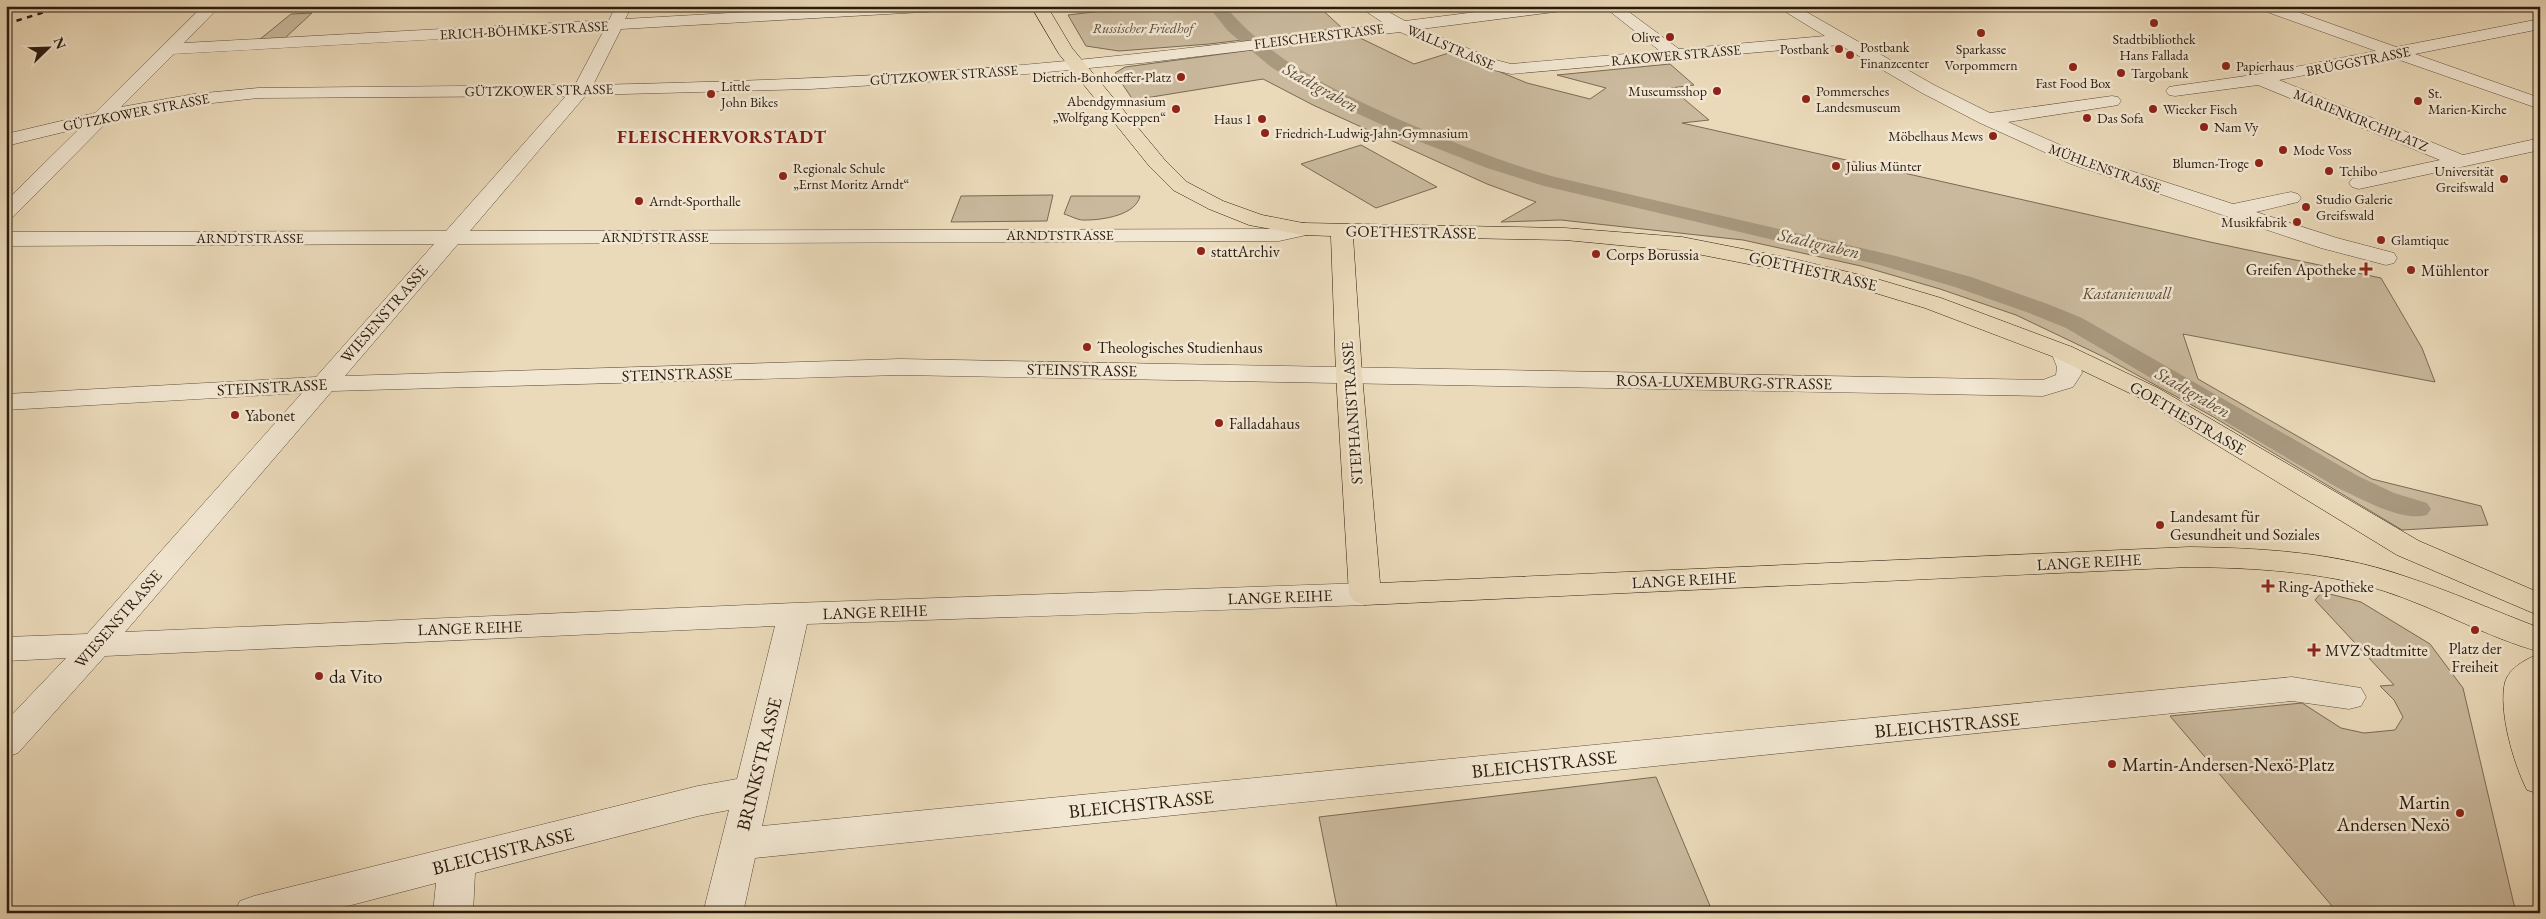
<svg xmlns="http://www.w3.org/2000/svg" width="2546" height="919" viewBox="0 0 2546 919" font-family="'EB Garamond',serif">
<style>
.green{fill:#cab99d;stroke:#7a6a55}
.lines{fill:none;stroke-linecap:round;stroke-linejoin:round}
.canal{fill:#a9997f;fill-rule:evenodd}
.minor-casing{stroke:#5a4a38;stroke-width:1}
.major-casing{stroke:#291a0d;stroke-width:1}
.minor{fill:#f2e7d2;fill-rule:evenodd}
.major{fill:#ebdaba;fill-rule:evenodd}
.rail{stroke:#291a0d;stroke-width:2.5;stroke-dasharray:5.5 5.5;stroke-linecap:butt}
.poi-dot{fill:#8f2418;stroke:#f2e7d2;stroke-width:2}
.labels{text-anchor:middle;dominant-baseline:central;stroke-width:5;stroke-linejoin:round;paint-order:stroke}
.far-park-label{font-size:14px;font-style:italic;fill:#594a38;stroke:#f2e7d2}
.far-street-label{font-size:14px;fill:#291a0d;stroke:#f2e7d2}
.far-poi-label{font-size:14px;fill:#291a0d;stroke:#f2e7d2;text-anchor:start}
.street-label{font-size:16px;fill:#291a0d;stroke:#f2e7d2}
.poi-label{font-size:16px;fill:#291a0d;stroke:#f2e7d2;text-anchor:start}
.park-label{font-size:16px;font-style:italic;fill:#594a38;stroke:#f2e7d2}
.water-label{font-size:18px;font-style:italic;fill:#5c4d3b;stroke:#f2e7d2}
.far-district-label{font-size:18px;font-weight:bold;letter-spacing:1px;fill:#7a1f14;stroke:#f2e7d2}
.near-poi-label{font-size:19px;fill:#291a0d;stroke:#f2e7d2;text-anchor:start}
.near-street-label{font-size:19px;fill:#291a0d;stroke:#f2e7d2}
</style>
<rect width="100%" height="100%" fill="#ebdaba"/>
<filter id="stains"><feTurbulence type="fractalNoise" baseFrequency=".004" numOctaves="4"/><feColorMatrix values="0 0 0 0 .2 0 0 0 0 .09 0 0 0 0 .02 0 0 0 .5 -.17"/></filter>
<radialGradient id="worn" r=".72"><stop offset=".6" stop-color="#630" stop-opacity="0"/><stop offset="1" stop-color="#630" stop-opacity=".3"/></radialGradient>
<g class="green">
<path d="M1144 6H1318L1342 28 1209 44 1119 51 1086 46 1068 15Z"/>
<path d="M312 13 285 38 259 40 291 14Z"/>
<path d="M1356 36 1414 64 1452 52 1527 83 1590 99 1606 88 1557 75 1670 64 1694 85 1671 88 1709 120 1682 123 2210 242 2381 278 2422 348 2435 382 2183 334 2198 379 2372 479 2481 506 2488 525 2402 530 2210 415 2106 358 2016 315 1940 289 1861 266 1743 240 1561 220 1501 222 1536 202 1487 184 1313 105 1263 79 1133 100 1115 73 1125 67Z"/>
<path d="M1361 145 1437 187 1376 208 1301 164Z"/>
<path d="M1053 195 1047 221 951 222 961 196Z"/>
<path d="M1071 196H1140C1136 215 1103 220 1086 220 1079 221 1071 216 1064 214Z"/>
<path d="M2322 592 2361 602 2430 644 2463 688 2516 913H2338L2170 716 2302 703 2341 728 2364 733 2395 730 2403 717 2394 700 2380 686 2394 685 2315 600Z"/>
<path d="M1656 777 1713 913H1338L1319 817Z"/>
</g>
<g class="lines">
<path class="canal" d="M1208 6H1225C1271 61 1334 90 1398 119 1450 141 1501 162 1555 177L1896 256 1971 277 2045 303 2082 318 2358 476 2394 493 2427 503 2431 509 2427 515C2401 522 2362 499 2338 488L2066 328 2029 313 1955 287 1880 265 1544 186 1487 168 1413 139 1319 96 1271 67 1228 31Z"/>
<g class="minor-casing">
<g id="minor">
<path d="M203 6H220L184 43 609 20 616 6H632L625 19 851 6H949L941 11 621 29 593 85C719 82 846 78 972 69 1110 59 1248 41 1385 24L1358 6H1378L1405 21 1523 6H1570L1562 11 1421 29 1496 60 1511 64 1660 51 1603 6H1621L1679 49 1825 36 1776 6H1796L1934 85 1990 113 2112 96 2118 97 2121 101 2118 105 2112 106 2008 122 2085 156 2233 204 2291 192 2298 194 2301 198 2298 202 2256 212 2337 238 2394 253 2397 258 2394 263 2386 265 2321 248 2071 164 1980 123 1922 93 1840 45 1511 74 1484 68 1400 32 1142 63 973 79 810 89 586 95 470 231 1279 229 1303 223 1311 224 1314 229 1311 234 1279 241 458 244 345 376 900 359 2043 380 2056 375 2057 367 2051 352 2054 347 2063 345 2072 347 2080 360 2082 373 2073 387 2043 396 900 375 332 391 125 632 794 603 1365 583 1376 587 1381 594 1376 601 1365 605 807 624 762 826 2292 677 2361 688 2366 697 2361 706 2349 709 2292 701 755 858 743 913H703L729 810 698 816 475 873 473 913H433L436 883 321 913H234L240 901 254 896 698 786 737 779 775 626 105 656 18 753 6 757V721L66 658 6 661V637L87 634 302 393 6 410V394L316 377 434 244 6 246V232L446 231 566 96 258 98 194 105 108 121 13 217 6 219V201L80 128 6 146V134L95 113ZM604 30 575 85 258 88 194 94 121 107 174 54Z"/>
<path d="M2257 6H2281L2396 47 2540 19V29L2415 54 2540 98V109L2394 58 2279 80 2463 155 2540 138V150L2359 189 2352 187 2349 183 2352 179 2440 160 2258 85 2175 96 2169 95 2166 91 2169 87 2175 86 2260 74 2376 51 2259 9Z"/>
</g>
</g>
<g class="major-casing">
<g id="major">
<path d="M1031 6H1047L1072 48 1164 159 1187 182 1223 201 1262 215 1303 223 1565 228 1682 237 1794 259 1877 279 1941 298 2072 347 2158 388 2419 541 2540 593V616L2397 555 2140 398 2054 357 1925 308 1862 289 1794 273 1682 251 1565 240 1353 236 1362 374 1380 583 2189 547C2261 548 2335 552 2404 576 2450 591 2495 611 2540 628V652C2486 637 2437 608 2384 591 2321 571 2254 568 2189 567L1365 605 1354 601 1349 594 1336 374 1331 236 1303 235 1249 225 1209 209 1173 190 1150 167 1059 54Z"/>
<path d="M2540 654V794L2527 790C2514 765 2498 711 2505 682 2509 668 2527 658 2540 654Z"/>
</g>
</g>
<use href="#minor" class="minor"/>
<use href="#major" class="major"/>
<path class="rail" d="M6 24 64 6"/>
</g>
<g class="poi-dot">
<circle cx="2154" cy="23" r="5"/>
<circle cx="1981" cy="33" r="5"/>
<circle cx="1670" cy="37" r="5"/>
<circle cx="1839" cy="49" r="5"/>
<circle cx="1850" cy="55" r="5"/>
<circle cx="2226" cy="66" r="5"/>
<circle cx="2073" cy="67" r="5"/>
<circle cx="2121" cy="73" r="5"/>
<circle cx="1181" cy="77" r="5"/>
<circle cx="1717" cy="91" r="5"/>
<circle cx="711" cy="94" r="5"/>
<circle cx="1806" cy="99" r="5"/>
<circle cx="2418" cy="101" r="5"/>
<circle cx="1176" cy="109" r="5"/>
<circle cx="2153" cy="109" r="5"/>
<circle cx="2087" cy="118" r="5"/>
<circle cx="1262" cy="119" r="5"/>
<circle cx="2204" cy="127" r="5"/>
<circle cx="1265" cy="133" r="5"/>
<circle cx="1993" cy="136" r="5"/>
<circle cx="2283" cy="150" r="5"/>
<circle cx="2259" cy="163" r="5"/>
<circle cx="1836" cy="166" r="5"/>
<circle cx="2329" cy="171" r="5"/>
<circle cx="783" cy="176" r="5"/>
<circle cx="2504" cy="179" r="5"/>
<circle cx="639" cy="201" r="5"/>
<circle cx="2306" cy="207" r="5"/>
<circle cx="2297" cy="222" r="5"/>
<circle cx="2381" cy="240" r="5"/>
<circle cx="1201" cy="251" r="5"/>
<circle cx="1596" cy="254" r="5"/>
<path d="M2363.5 261.5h5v5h5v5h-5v5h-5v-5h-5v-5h5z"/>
<circle cx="2411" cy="270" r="5"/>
<circle cx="1087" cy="347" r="5"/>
<circle cx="235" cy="415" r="5"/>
<circle cx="1219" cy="423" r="5"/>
<circle cx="2160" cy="525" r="5"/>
<path d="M2265.5 578.5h5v5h5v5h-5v5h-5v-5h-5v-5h5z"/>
<circle cx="2475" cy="630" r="5"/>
<path d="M2311.5 642.5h5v5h5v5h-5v5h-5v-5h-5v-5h5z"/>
<circle cx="319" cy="676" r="5"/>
<circle cx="2112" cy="764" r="5"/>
<circle cx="2460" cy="813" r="5"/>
</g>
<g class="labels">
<g class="far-park-label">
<text x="1143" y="28">Russischer Friedhof</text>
</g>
<g class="far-street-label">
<text transform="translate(524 30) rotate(-3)">ERICH-BÖHMKE-STRASSE</text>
<text transform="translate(1319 36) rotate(-7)">FLEISCHERSTRASSE</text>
<text transform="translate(1451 47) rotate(23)">WALLSTRASSE</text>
<text transform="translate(1676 55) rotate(-5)">RAKOWER STRASSE</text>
<text transform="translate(2358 61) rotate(-11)">BRÜGGSTRASSE</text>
<text transform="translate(944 75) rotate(-4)">GÜTZKOWER STRASSE</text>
<text transform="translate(539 90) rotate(-1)">GÜTZKOWER STRASSE</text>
<text transform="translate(136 112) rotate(-11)">GÜTZKOWER STRASSE</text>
<text transform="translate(2361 120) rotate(22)">MARIENKIRCHPLATZ</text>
<text transform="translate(2105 168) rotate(20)">MÜHLENSTRASSE</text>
<text x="1060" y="235">ARNDTSTRASSE</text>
<text x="655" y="237">ARNDTSTRASSE</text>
<text x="250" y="238">ARNDTSTRASSE</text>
</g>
<g class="far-poi-label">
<text x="1660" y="37" text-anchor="end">Olive</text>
<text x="2154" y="39" text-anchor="middle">Stadtbibliothek<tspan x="2154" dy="16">Hans Fallada</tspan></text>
<text x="1860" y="47">Postbank<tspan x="1860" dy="16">Finanzcenter</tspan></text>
<text x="1829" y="49" text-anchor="end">Postbank</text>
<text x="1981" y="49" text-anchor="middle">Sparkasse<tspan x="1981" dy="16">Vorpommern</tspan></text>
<text x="2236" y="66">Papierhaus</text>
<text x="2131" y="73">Targobank</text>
<text x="1171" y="77" text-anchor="end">Dietrich-Bonhoeffer-Platz</text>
<text x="2073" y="83" text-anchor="middle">Fast Food Box</text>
<text x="721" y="86">Little<tspan x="721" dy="16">John Bikes</tspan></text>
<text x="1707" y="91" text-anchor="end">Museumsshop</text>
<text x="1816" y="91">Pommersches<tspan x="1816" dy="16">Landesmuseum</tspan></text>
<text x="2428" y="93">St.<tspan x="2428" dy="16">Marien-Kirche</tspan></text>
<text x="1166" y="101" text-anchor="end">Abendgymnasium<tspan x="1166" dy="16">„Wolfgang Koeppen“</tspan></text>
<text x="2163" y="109">Wiecker Fisch</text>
<text x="2097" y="118">Das Sofa</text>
<text x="1252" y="119" text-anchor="end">Haus 1</text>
<text x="2214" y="127">Nam Vy</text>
<text x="1275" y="133">Friedrich-Ludwig-Jahn-Gymnasium</text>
<text x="1983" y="136" text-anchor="end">Möbelhaus Mews</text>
<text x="2293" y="150">Mode Voss</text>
<text x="2249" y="163" text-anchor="end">Blumen-Troge</text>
<text x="1846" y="166">Julius Münter</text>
<text x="793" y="168">Regionale Schule<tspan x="793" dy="16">„Ernst Moritz Arndt“</tspan></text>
<text x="2339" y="171">Tchibo</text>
<text x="2494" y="171" text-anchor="end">Universität<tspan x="2494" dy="16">Greifswald</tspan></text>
<text x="2316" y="199">Studio Galerie<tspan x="2316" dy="16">Greifswald</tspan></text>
<text x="649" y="201">Arndt-Sporthalle</text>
<text x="2287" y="222" text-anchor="end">Musikfabrik</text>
<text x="2391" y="240">Glamtique</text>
</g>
<g class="street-label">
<text transform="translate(1411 232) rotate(1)">GOETHESTRASSE</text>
<text transform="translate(1813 271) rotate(13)">GOETHESTRASSE</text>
<text transform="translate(384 314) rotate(-49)">WIESENSTRASSE</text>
<text transform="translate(1082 370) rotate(1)">STEINSTRASSE</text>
<text transform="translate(677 374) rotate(-2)">STEINSTRASSE</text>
<text transform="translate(1724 382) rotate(1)">ROSA-LUXEMBURG-STRASSE</text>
<text transform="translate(272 387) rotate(-3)">STEINSTRASSE</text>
<text transform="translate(1352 413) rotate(-94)">STEPHANISTRASSE</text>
<text transform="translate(2188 418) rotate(30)">GOETHESTRASSE</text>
<text transform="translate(2089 562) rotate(-3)">LANGE REIHE</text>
<text transform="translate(1684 580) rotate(-3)">LANGE REIHE</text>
<text transform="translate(1280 597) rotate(-2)">LANGE REIHE</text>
<text transform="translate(875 612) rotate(-2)">LANGE REIHE</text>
<text transform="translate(118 619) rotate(-49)">WIESENSTRASSE</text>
<text transform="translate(470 628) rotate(-2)">LANGE REIHE</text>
</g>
<g class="poi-label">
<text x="1211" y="251">stattArchiv</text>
<text x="1606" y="254">Corps Borussia</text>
<text x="2356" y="269" text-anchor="end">Greifen Apotheke</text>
<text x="2421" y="270">Mühlentor</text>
<text x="1097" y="347">Theologisches Studienhaus</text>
<text x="245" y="415">Yabonet</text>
<text x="1229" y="423">Falladahaus</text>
<text x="2170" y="516">Landesamt für<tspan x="2170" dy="18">Gesundheit und Soziales</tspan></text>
<text x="2278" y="586">Ring-Apotheke</text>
<text x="2475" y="648" text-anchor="middle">Platz der<tspan x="2475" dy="18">Freiheit</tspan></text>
<text x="2325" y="650">MVZ Stadtmitte</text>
</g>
<g class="park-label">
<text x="2127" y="293">Kastanienwall</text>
</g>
<g class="water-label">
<text transform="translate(1321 87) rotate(29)">Stadtgraben</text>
<text transform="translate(1819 243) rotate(13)">Stadtgraben</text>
<text transform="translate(2193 392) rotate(30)">Stadtgraben</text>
</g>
<g class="far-district-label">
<text x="722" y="136">FLEISCHERVORSTADT</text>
</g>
<g class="near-poi-label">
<text x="329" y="676">da Vito</text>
<text x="2122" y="764">Martin-Andersen-Nexö-Platz</text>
<text x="2450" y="802" text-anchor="end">Martin<tspan x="2450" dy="22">Andersen Nexö</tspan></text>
</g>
<g class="near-street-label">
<text transform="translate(1947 725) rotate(-5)">BLEICHSTRASSE</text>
<text transform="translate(759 764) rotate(-76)">BRINKSTRASSE</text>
<text transform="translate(1544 764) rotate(-6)">BLEICHSTRASSE</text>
<text transform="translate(1141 804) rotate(-6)">BLEICHSTRASSE</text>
<text transform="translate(503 851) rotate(-14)">BLEICHSTRASSE</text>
</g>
</g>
<rect width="2546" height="919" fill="none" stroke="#ebdaba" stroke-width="25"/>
<rect x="8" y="8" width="2531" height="904" fill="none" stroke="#291a0d" stroke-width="2.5"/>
<rect x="12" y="12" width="2521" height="894" fill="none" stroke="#291a0d"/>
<g transform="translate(48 48) rotate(67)" stroke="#f2e7d2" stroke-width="4" paint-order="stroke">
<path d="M0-4L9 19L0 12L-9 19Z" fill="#291a0d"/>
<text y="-8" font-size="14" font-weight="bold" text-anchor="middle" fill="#291a0d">N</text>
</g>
<rect width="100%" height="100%" filter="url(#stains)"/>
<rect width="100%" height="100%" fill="url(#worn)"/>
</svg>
